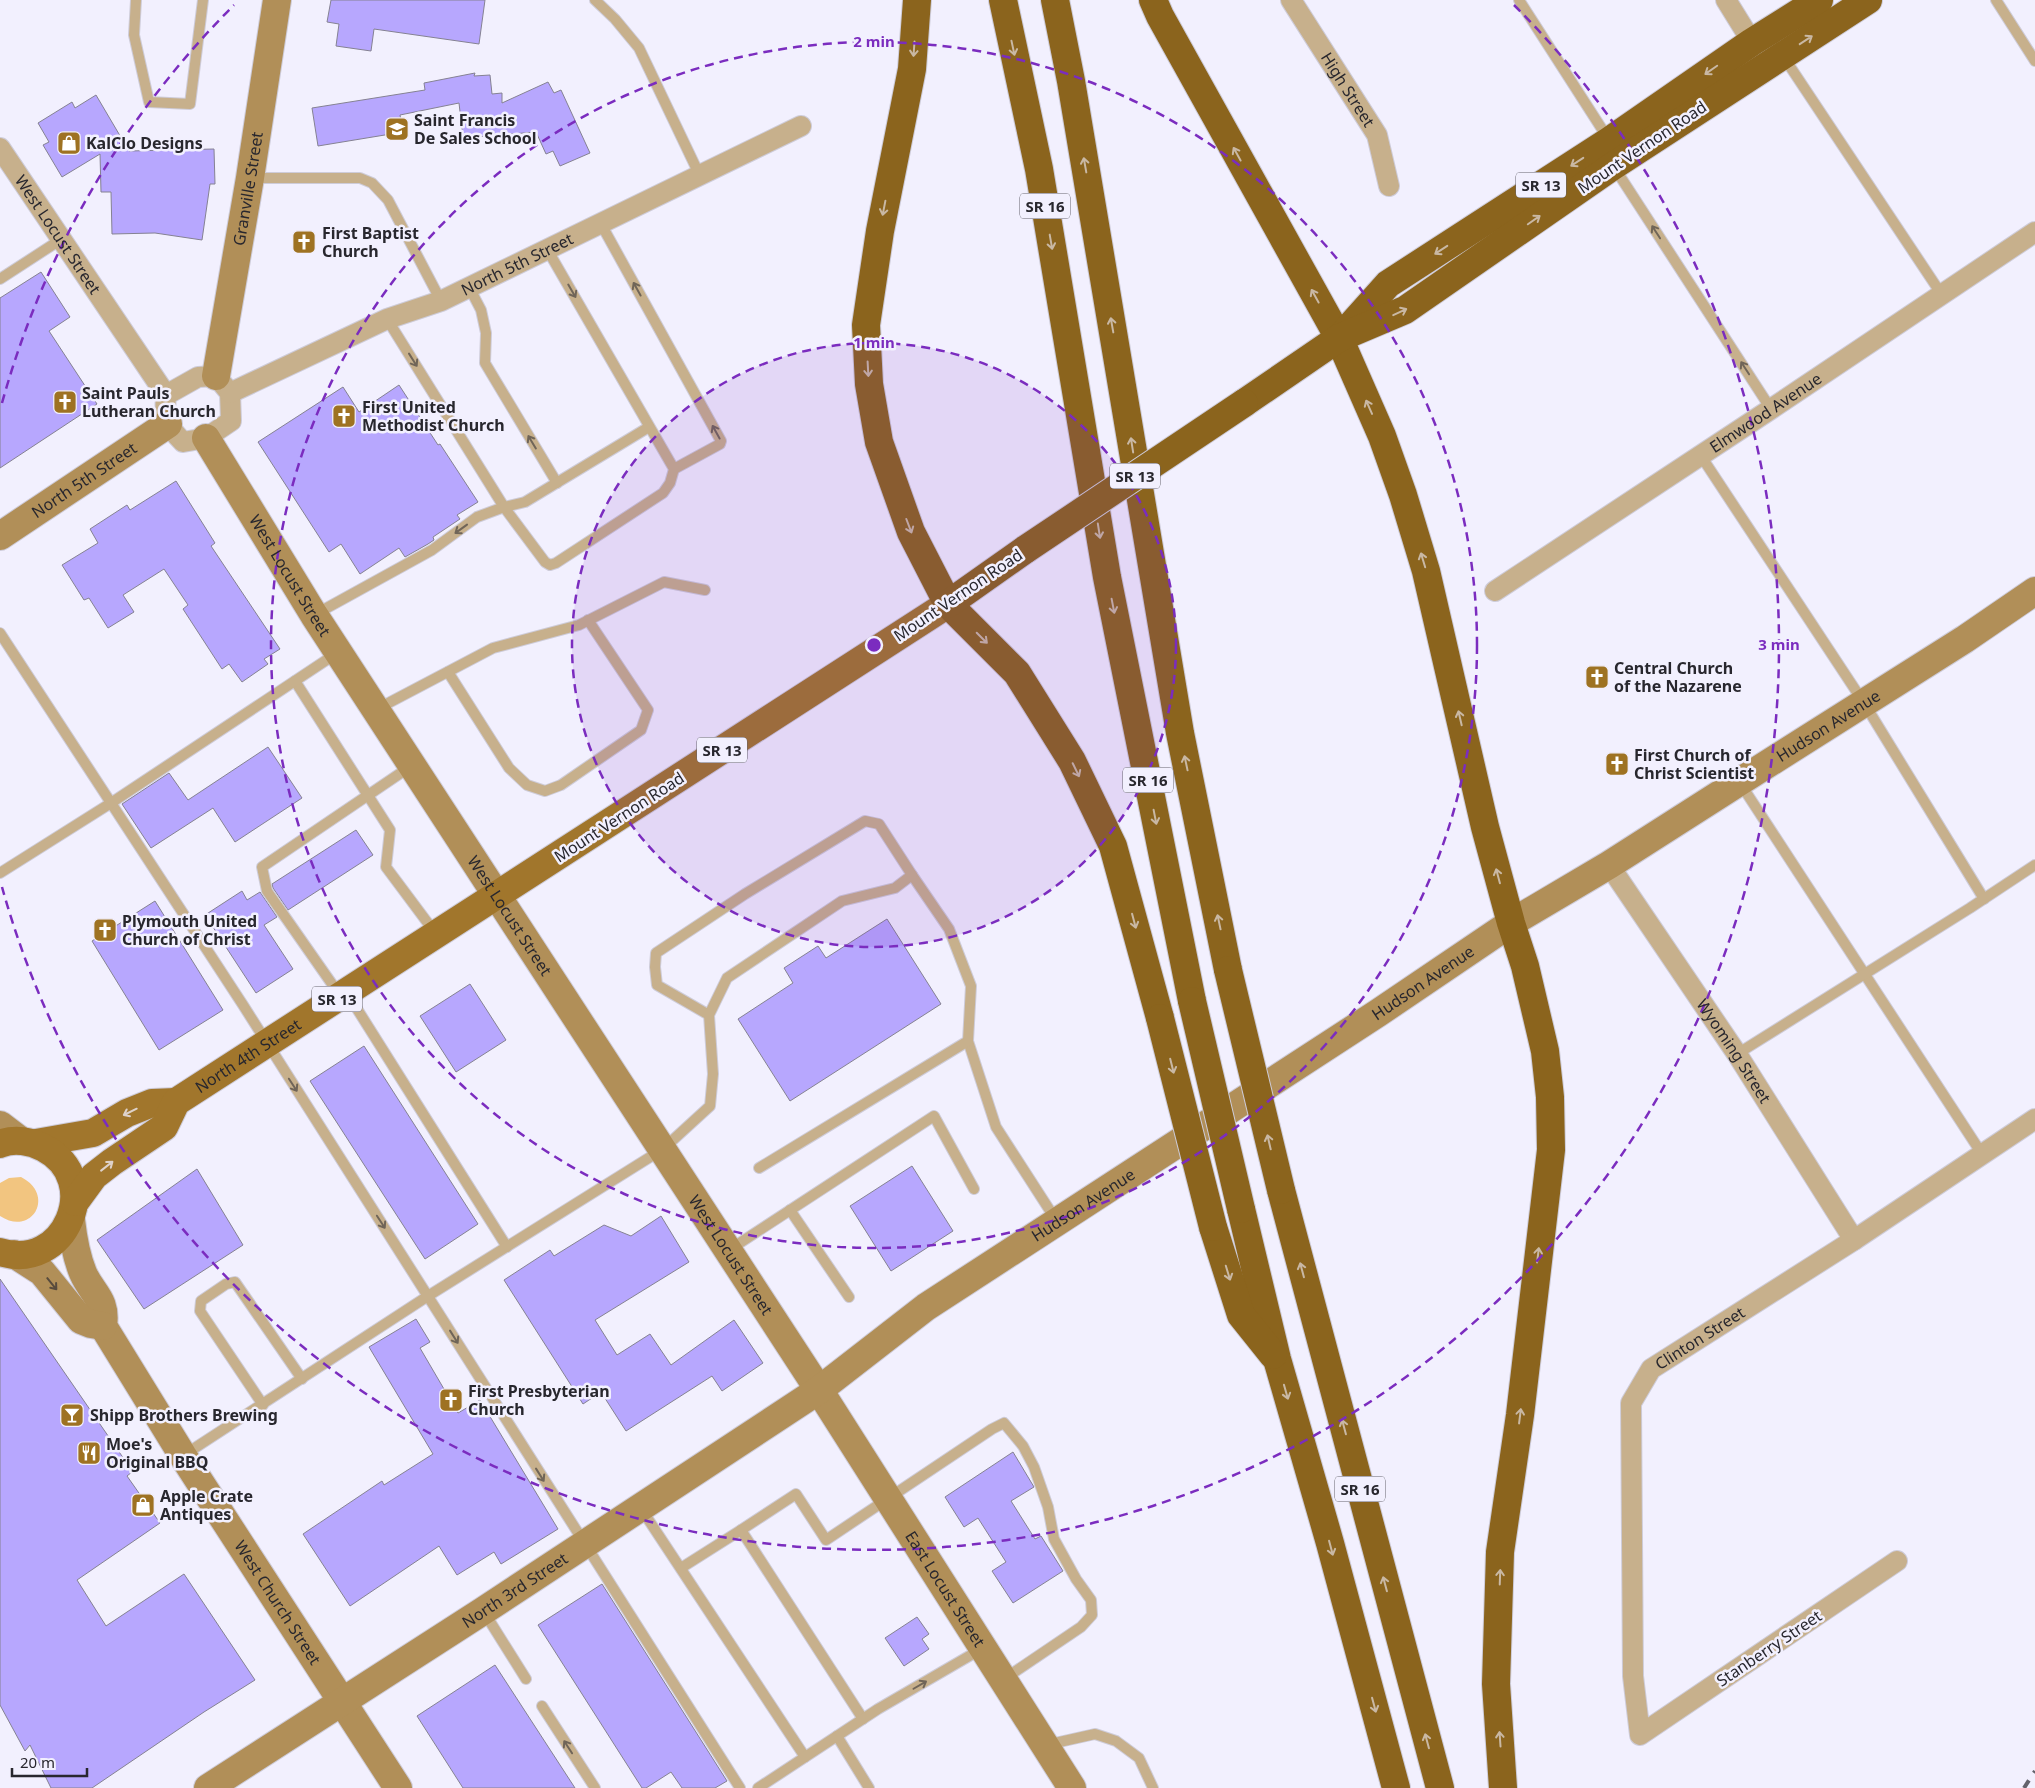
<svg xmlns="http://www.w3.org/2000/svg" width="2035" height="1788" viewBox="0 0 2035 1788" font-family="'Noto Sans',sans-serif">
<style>
.green{fill:#f2c580}
.building{fill:#b7a7fe;stroke:#858292}
.lines{fill:none;stroke-linecap:round;stroke-linejoin:round}
.lane-casing{stroke:#ceccd9;stroke-width:12}
.street-casing{stroke:#ceccd9;stroke-width:22}
.secondary-casing{stroke:#ceccd9;stroke-width:30}
.primary-casing{stroke:#ceccd9;stroke-width:30}
.highway-casing{stroke:#ceccd9;stroke-width:30}
.lane{stroke:#c7b08c;stroke-width:10}
.street{stroke:#c7b08c;stroke-width:20}
.secondary{stroke:#b18f58;stroke-width:28}
.primary{stroke:#a1762c;stroke-width:28}
.highway{stroke:#8b641d;stroke-width:28}
.rail{stroke:#63626b;stroke-width:4;stroke-dasharray:9 9;stroke-linecap:butt}
.highway-bridge-casing{stroke:#ceccd9;stroke-width:30;stroke-linecap:butt}
.highway-bridge{stroke:#8b641d;stroke-width:28}
.oneway{stroke:#c9b8a4}
.oneway2{stroke:#706558}
.oneway3{stroke:#ded2ca}
.oneway4{stroke:#584b3d}
.ring{fill:none;stroke:#7b2cbf;stroke-width:2.5;stroke-dasharray:9 6}
.labels{text-anchor:middle;dominant-baseline:central;stroke-width:5;stroke-linejoin:round;paint-order:stroke}
.shield{fill:#f2f0fe;stroke:#65636c;stroke-width:1}
.shield-label{font-size:15px;font-weight:bold;fill:#28272e}
.street-label{font-size:16px;fill:#28272e;stroke:#f2f0fe}
.poi-label{font-size:16px;font-weight:bold;fill:#28272e;stroke:#f2f0fe;text-anchor:start}
.centre{fill:#7b2cbf;stroke:#f2f0fe;stroke-width:2.5}
.ring-label{font-size:15px;text-anchor:middle;font-weight:bold;fill:#7b2cbf;stroke:#f2f0fe;stroke-width:5;stroke-linejoin:round;paint-order:stroke}
</style>
<rect width="100%" height="100%" fill="#f2f0fe"/>
<path class="green" d="M21 1177C56 1195 32 1237 0 1216V1183L9 1178Z"/>
<g class="building">
<path d="M331 0H485L479 44 374 29 371 51 336 46 339 24 327 22Z"/>
<path d="M475 73 474 76 490 75 492 94 502 93V103L548 82 554 93 561 90 590 153 560 166 553 151 546 154 536 132 463 138 459 103 400 115 403 132 318 146 312 108 425 90 424 83Z"/>
<path d="M96 95 129 151 214 149 215 184H210L202 240 155 233 112 234 111 192H101L100 154 62 177 43 145 49 142 38 123 72 102 75 108Z"/>
<path d="M41 272 70 317 49 331 97 404 0 468V298Z"/>
<path d="M399 385 438 445 440 444 478 502 457 515 460 519 433 537 434 540 428 544 405 557 399 548 360 574 341 544 329 552 258 442 343 387 359 412Z"/>
<path d="M176 481 215 543 211 546 280 649 264 659 268 664 242 682 229 664 222 669 183 609 188 605 164 569 123 595 134 612 108 628 89 598 84 600 62 565 98 543 90 529 127 505 130 510Z"/>
<path d="M268 747 302 798 235 842 213 808 151 848 122 804 169 773 188 800Z"/>
<path d="M356 830 373 855 288 910 273 888 272 884Z"/>
<path d="M242 891 247 900 260 892 277 917 264 925 293 969 256 993 205 915Z"/>
<path d="M155 901 223 1010 159 1050 92 941Z"/>
<path d="M887 919 941 1004 790 1101 738 1019 793 983 784 968 818 946 826 958Z"/>
<path d="M470 984 506 1040 456 1072 420 1016Z"/>
<path d="M364 1046 478 1224 425 1259 310 1081Z"/>
<path d="M912 1166 953 1231 891 1271 850 1206Z"/>
<path d="M197 1169 243 1245 144 1309 97 1240Z"/>
<path d="M661 1216 689 1262 595 1320 617 1355 650 1334 671 1365 734 1320 763 1363 722 1391 712 1376 626 1431 601 1392 583 1404 504 1280 550 1250 554 1256 604 1225 631 1236Z"/>
<path d="M0 1279 124 1459 132 1472 127 1476 160 1523 77 1580 106 1626 184 1574 255 1680 204 1712 92 1788H51L30 1745 25 1751 0 1705Z"/>
<path d="M416 1319 430 1342 420 1348 458 1413 480 1400 558 1529 501 1564 494 1552 457 1575 439 1546 350 1606 303 1534 382 1481 384 1485 433 1454 369 1347Z"/>
<path d="M1013 1452 1034 1487 1011 1501 1035 1539 1041 1536 1063 1571 1013 1603 992 1571 1006 1562 978 1518 964 1527 945 1497Z"/>
<path d="M602 1584 727 1781 715 1788H682L671 1772 646 1788H642L538 1625Z"/>
<path d="M917 1617 929 1634 922 1639 929 1649 904 1666 885 1638Z"/>
<path d="M495 1665 575 1788H463L417 1716Z"/>
</g>
<g class="lines">
<g class="lane-casing">
<g id="lane">
<path d="M136 0 134 35 149 102 190 104 203 0"/>
<path d="M595 0 615 19 639 48 700 176"/>
<path d="M1519 0 1609 140"/>
<path d="M1996 0 2035 61"/>
<path d="M1783 56 1942 295"/>
<path d="M1614 167 1771 409"/>
<path d="M251 178H360L372 183 388 200 441 301"/>
<path d="M601 224 721 441 720 444 674 469"/>
<path d="M0 279 60 240"/>
<path d="M469 287 481 310 486 333 485 363 557 483"/>
<path d="M387 319 504 507 545 562 550 565 556 563 663 493 670 483 674 469 547 249"/>
<path d="M1701 456 1864 703 1984 899"/>
<path d="M314 615 432 550 477 517 504 507 525 502 649 427"/>
<path d="M0 633 243 1005 740 1788"/>
<path d="M448 672 509 768 527 785 545 791 561 785 641 730 648 710 588 620"/>
<path d="M295 681 390 830 386 867 436 934"/>
<path d="M377 709 493 648 579 625 664 582 705 590"/>
<path d="M1740 783 1982 1154"/>
<path d="M0 873 111 803 337 653"/>
<path d="M347 993 507 1247"/>
<path d="M339 994 267 891 262 867 411 766"/>
<path d="M968 1041 996 1127 1056 1220"/>
<path d="M1737 1054 1970 908 2035 865"/>
<path d="M759 1168 968 1041 971 986 949 929 912 875"/>
<path d="M790 1210 849 1297"/>
<path d="M729 1250 934 1116 974 1189"/>
<path d="M263 1405 200 1311 201 1301 226 1284 235 1282 302 1379"/>
<path d="M184 1455 428 1296 663 1149 710 1106 713 1074 709 1015 727 978 842 901 895 888 912 875 879 824 865 821 745 894 656 953 655 967 657 985 709 1015"/>
<path d="M640 1507 805 1757"/>
<path d="M681 1568 741 1530"/>
<path d="M484 1612 526 1679"/>
<path d="M542 1706 595 1788"/>
<path d="M863 1719 741 1530 796 1494 826 1540 992 1429 1004 1423 1023 1446 1034 1467 1048 1507 1054 1539 1076 1579 1091 1600 1092 1615 1081 1627 1004 1679"/>
<path d="M837 1736 869 1788"/>
<path d="M1046 1745 1095 1734 1116 1741 1139 1758 1153 1788"/>
<path d="M758 1788 878 1709 983 1648"/>
</g>
</g>
<g class="street-casing">
<g id="street">
<path id="s1" d="M1291 0 1377 135 1389 186"/>
<path d="M1726 0 1752 42"/>
<path id="s2" d="M0 148 166 395"/>
<path d="M216 376 230 393 231 421 206 438 183 442C166 425 164 419 166 395L198 377Z"/>
<path id="s3" d="M230 393 387 319 441 301 801 126"/>
<path id="s4" d="M1495 591 1771 409 2035 232"/>
<path id="s5" d="M1609 865 1737 1054 1854 1240"/>
<path id="s6" d="M1897 1561 1640 1735 1633 1676 1631 1403 1651 1369 1854 1240 2035 1119"/>
</g>
</g>
<g class="secondary-casing">
<g id="secondary">
<path id="s7" d="M216 376 250 178 277 0"/>
<path id="s8" d="M206 438 314 615 819 1390 1072 1788"/>
<path id="s9" d="M0 536 168 424"/>
<path d="M0 1125 21 1141"/>
<path id="s10" d="M71 1220C73 1238 76 1256 83 1273 92 1294 107 1299 103 1326L183 1456 398 1788"/>
<path d="M14 1254 42 1272 81 1320 91 1324 103 1326"/>
<path id="s11" d="M208 1788 483 1611 819 1390 926 1307 1378 1013 1511 923 1609 865 1739 782 1965 639 2035 591"/>
</g>
</g>
<g class="primary-casing">
<g id="primary">
<path d="M36 1143 93 1133 127 1113 152 1103 176 1102"/>
<path d="M0 1144C14 1138 31 1141 44 1148 105 1180 65 1273 0 1252"/>
<path id="s12" d="M75 1202 94 1176 112 1162 164 1127 176 1102 948 604"/>
</g>
</g>
<g class="highway-casing">
<g id="highway">
<path d="M917 0 912 69 880 231 866 325 869 384 879 442 911 532 948 604 1017 673 1072 761 1113 846 1160 1018"/>
<path d="M1003 0 1039 169 1107 577 1192 1001"/>
<path d="M1055 0 1071 81 1180 733 1228 970"/>
<path d="M1153 0 1160 16 1339 338 1382 436 1403 495 1426 571 1485 827 1511 923 1525 966 1545 1051 1550 1097 1551 1150 1520 1415 1500 1552 1496 1684 1503 1788"/>
<path d="M1345 332 1388 284 1609 141 1752 42 1819 0"/>
<path d="M1244 403 1339 338 1405 310 1613 166 1868 0"/>
<path d="M948 604 1026 549"/>
<path d="M1281 1190 1440 1788"/>
<path d="M1241 1209 1277 1359 1330 1543 1396 1788"/>
<path d="M1213 1227 1241 1315 1273 1355"/>
</g>
</g>
<use href="#lane" class="lane"/>
<use href="#street" class="street"/>
<use href="#secondary" class="secondary"/>
<use href="#primary" class="primary"/>
<use href="#highway" class="highway"/>
<path class="rail" d="M2024 1788 2035 1771"/>
<g class="highway-bridge-casing">
<g id="highway-bridge">
<path d="M1026 549 1244 403"/>
<path d="M1228 970 1281 1190"/>
<path d="M1192 1001 1241 1209"/>
<path d="M1160 1018 1213 1227"/>
</g>
</g>
<use href="#highway-bridge" class="highway-bridge"/>
</g>
<defs><path id="oneway-shaft" d="M-6 0H5M1.5-3L5.5 0L1.5 3" fill="none" stroke-width="1.6" stroke-linecap="round" stroke-linejoin="round" transform="scale(1.25)"/></defs>
<g class="oneway">
<use href="#oneway-shaft" transform="translate(1806 40) rotate(-33)"/>
<use href="#oneway-shaft" transform="translate(1013 48) rotate(78)"/>
<use href="#oneway-shaft" transform="translate(914 49) rotate(94)"/>
<use href="#oneway-shaft" transform="translate(1711 70) rotate(145)"/>
<use href="#oneway-shaft" transform="translate(1237 154) rotate(-119)"/>
<use href="#oneway-shaft" transform="translate(1577 162) rotate(147)"/>
<use href="#oneway-shaft" transform="translate(1085 165) rotate(-100)"/>
<use href="#oneway-shaft" transform="translate(884 208) rotate(101)"/>
<use href="#oneway-shaft" transform="translate(1534 220) rotate(-35)"/>
<use href="#oneway-shaft" transform="translate(1051 242) rotate(80)"/>
<use href="#oneway-shaft" transform="translate(1441 250) rotate(147)"/>
<use href="#oneway-shaft" transform="translate(1315 296) rotate(-119)"/>
<use href="#oneway-shaft" transform="translate(1400 312) rotate(-25)"/>
<use href="#oneway-shaft" transform="translate(1112 325) rotate(-100)"/>
<use href="#oneway-shaft" transform="translate(868 369) rotate(87)"/>
<use href="#oneway-shaft" transform="translate(1369 407) rotate(-114)"/>
<use href="#oneway-shaft" transform="translate(1132 445) rotate(-99)"/>
<use href="#oneway-shaft" transform="translate(909 526) rotate(69)"/>
<use href="#oneway-shaft" transform="translate(1099 531) rotate(81)"/>
<use href="#oneway-shaft" transform="translate(1423 560) rotate(-107)"/>
<use href="#oneway-shaft" transform="translate(1113 606) rotate(79)"/>
<use href="#oneway-shaft" transform="translate(982 638) rotate(45)"/>
<use href="#oneway-shaft" transform="translate(1460 718) rotate(-103)"/>
<use href="#oneway-shaft" transform="translate(1186 763) rotate(-102)"/>
<use href="#oneway-shaft" transform="translate(1076 770) rotate(64)"/>
<use href="#oneway-shaft" transform="translate(1155 817) rotate(79)"/>
<use href="#oneway-shaft" transform="translate(1498 876) rotate(-105)"/>
<use href="#oneway-shaft" transform="translate(1134 921) rotate(75)"/>
<use href="#oneway-shaft" transform="translate(1219 922) rotate(-102)"/>
<use href="#oneway-shaft" transform="translate(1172 1066) rotate(76)"/>
<use href="#oneway-shaft" transform="translate(1269 1142) rotate(-103)"/>
<use href="#oneway-shaft" transform="translate(1538 1255) rotate(-83)"/>
<use href="#oneway-shaft" transform="translate(1302 1270) rotate(-105)"/>
<use href="#oneway-shaft" transform="translate(1228 1273) rotate(73)"/>
<use href="#oneway-shaft" transform="translate(1286 1392) rotate(74)"/>
<use href="#oneway-shaft" transform="translate(1520 1416) rotate(-83)"/>
<use href="#oneway-shaft" transform="translate(1344 1427) rotate(-105)"/>
<use href="#oneway-shaft" transform="translate(1331 1548) rotate(75)"/>
<use href="#oneway-shaft" transform="translate(1500 1577) rotate(-88)"/>
<use href="#oneway-shaft" transform="translate(1385 1584) rotate(-105)"/>
<use href="#oneway-shaft" transform="translate(1374 1705) rotate(75)"/>
<use href="#oneway-shaft" transform="translate(1500 1739) rotate(-94)"/>
<use href="#oneway-shaft" transform="translate(1427 1741) rotate(-105)"/>
</g>
<g class="oneway2">
<use href="#oneway-shaft" transform="translate(1656 232) rotate(-123)"/>
<use href="#oneway-shaft" transform="translate(637 289) rotate(-119)"/>
<use href="#oneway-shaft" transform="translate(572 291) rotate(60)"/>
<use href="#oneway-shaft" transform="translate(413 360) rotate(58)"/>
<use href="#oneway-shaft" transform="translate(1745 368) rotate(-123)"/>
<use href="#oneway-shaft" transform="translate(716 432) rotate(-119)"/>
<use href="#oneway-shaft" transform="translate(532 442) rotate(-121)"/>
<use href="#oneway-shaft" transform="translate(461 529) rotate(144)"/>
<use href="#oneway-shaft" transform="translate(293 1085) rotate(57)"/>
<use href="#oneway-shaft" transform="translate(381 1222) rotate(57)"/>
<use href="#oneway-shaft" transform="translate(454 1337) rotate(58)"/>
<use href="#oneway-shaft" transform="translate(540 1475) rotate(58)"/>
<use href="#oneway-shaft" transform="translate(920 1685) rotate(-30)"/>
<use href="#oneway-shaft" transform="translate(568 1747) rotate(-123)"/>
</g>
<g class="oneway3">
<use href="#oneway-shaft" transform="translate(130 1112) rotate(154)"/>
<use href="#oneway-shaft" transform="translate(107 1166) rotate(-38)"/>
</g>
<use class="oneway4" href="#oneway-shaft" transform="translate(52 1284) rotate(51)"/>
<circle cx="874" cy="645" r="302" fill="#7b2cbf" fill-opacity=".12"/>
<g class="ring">
<circle cx="874" cy="645" r="302"/>
<circle cx="874" cy="645" r="603"/>
<path d="M2 403A905 905 0 0 1 234 5M1514 5A905 905 0 1 1 2 887"/>
</g>
<defs>
<g id="school-square" transform="scale(1.25)"><rect x="-9" y="-9" width="18" height="18" rx="4" fill="#9e7222" stroke="#f2f0fe"/><path d="M0-5L7-2L0 1L-7-2ZM-4 1L0 2.5L4 1V4Q0 6-4 4Z" fill="#fff"/></g>
<g id="shop-square" transform="scale(1.25)"><rect x="-9" y="-9" width="18" height="18" rx="4" fill="#9e7222" stroke="#f2f0fe"/><path d="M-5-2.5h2.3a2.7 3.5 0 0 1 5.4 0H5L5.5 6h-11ZM-1.5-2.5h3a1.5 2.3 0 0 0-3 0Z" fill="#fff"/></g>
<g id="church-square" transform="scale(1.25)"><rect x="-9" y="-9" width="18" height="18" rx="4" fill="#9e7222" stroke="#f2f0fe"/><path d="M-1.2-6h2.4v3.5h3.3v2.4h-3.3V6h-2.4V-.1h-3.3v-2.4h3.3Z" fill="#fff"/></g>
<g id="bar-square" transform="scale(1.25)"><rect x="-9" y="-9" width="18" height="18" rx="4" fill="#9e7222" stroke="#f2f0fe"/><path d="M-6-5H6L.8 .8V4.5H3.5V6h-7V4.5H-.8V.8Z" fill="#fff"/></g>
<g id="restaurant-square" transform="scale(1.25)"><rect x="-9" y="-9" width="18" height="18" rx="4" fill="#9e7222" stroke="#f2f0fe"/><path d="M-5-6h1v4h1v-4h1v4h1v-4h1v5L-1.5 .5V6h-2V.5L-5-1ZM5-6V6H3V1.5H1.5Q1.5-4 5-6Z" fill="#fff"/></g>
</defs>
<g fill-rule="evenodd">
<use href="#school-square" x="397" y="129"/>
<use href="#shop-square" x="69" y="143"/>
<use href="#church-square" x="304" y="242"/>
<use href="#church-square" x="65" y="402"/>
<use href="#church-square" x="344" y="416"/>
<use href="#church-square" x="1597" y="677"/>
<use href="#church-square" x="1617" y="764"/>
<use href="#church-square" x="105" y="930"/>
<use href="#church-square" x="451" y="1400"/>
<use href="#bar-square" x="72" y="1415"/>
<use href="#restaurant-square" x="89" y="1453"/>
<use href="#shop-square" x="143" y="1505"/>
</g>
<g class="labels">
<g class="shield">
<rect x="1516" y="172.5" width="50" height="25" rx="4"/>
<rect x="1020" y="193.5" width="50" height="25" rx="4"/>
<rect x="1110" y="463.5" width="50" height="25" rx="4"/>
<rect x="697" y="737.5" width="50" height="25" rx="4"/>
<rect x="1123" y="767.5" width="50" height="25" rx="4"/>
<rect x="312" y="986.5" width="50" height="25" rx="4"/>
<rect x="1335" y="1476.5" width="50" height="25" rx="4"/>
</g>
<g class="shield-label">
<text x="1541" y="185">SR 13</text>
<text x="1045" y="206">SR 16</text>
<text x="1135" y="476">SR 13</text>
<text x="722" y="750">SR 13</text>
<text x="1148" y="780">SR 16</text>
<text x="337" y="999">SR 13</text>
<text x="1360" y="1489">SR 16</text>
</g>
<g class="street-label">
<text stroke="none"><textPath href="#s1" startOffset="106">High Street</textPath></text>
<text transform="translate(1642 147) rotate(-34)">Mount Vernon Road</text>
<text stroke="none"><textPath href="#s7" startOffset="190">Granville Street</textPath></text>
<text stroke="none"><textPath href="#s2" startOffset="104">West Locust Street</textPath></text>
<text stroke="none"><textPath href="#s3" startOffset="315">North 5th Street</textPath></text>
<text stroke="none"><textPath href="#s4" startOffset="324">Elmwood Avenue</textPath></text>
<text stroke="none"><textPath href="#s9" startOffset="101">North 5th Street</textPath></text>
<text stroke="none"><textPath href="#s8" startOffset="161">West Locust Street</textPath></text>
<text transform="translate(958 595) rotate(-34)">Mount Vernon Road</text>
<text stroke="none"><textPath href="#s11" startOffset="1938">Hudson Avenue</textPath></text>
<text transform="translate(619 817) rotate(-33)">Mount Vernon Road</text>
<text stroke="none"><textPath href="#s8" startOffset="566">West Locust Street</textPath></text>
<text stroke="none"><textPath href="#s11" startOffset="1458">Hudson Avenue</textPath></text>
<text stroke="none"><textPath href="#s5" startOffset="224">Wyoming Street</textPath></text>
<text stroke="none"><textPath href="#s12" startOffset="231">North 4th Street</textPath></text>
<text stroke="none"><textPath href="#s11" startOffset="1052">Hudson Avenue</textPath></text>
<text stroke="none"><textPath href="#s8" startOffset="971">West Locust Street</textPath></text>
<text stroke="none"><textPath href="#s6" startOffset="740">Clinton Street</textPath></text>
<text stroke="none"><textPath href="#s8" startOffset="1368">East Locust Street</textPath></text>
<text stroke="none"><textPath href="#s11" startOffset="365">North 3rd Street</textPath></text>
<text stroke="none"><textPath href="#s10" startOffset="440">West Church Street</textPath></text>
<text transform="translate(1769 1648) rotate(-34)">Stanberry Street</text>
</g>
<g class="poi-label">
<text x="414" y="120">Saint Francis<tspan x="414" dy="18">De Sales School</tspan></text>
<text x="86" y="143">KalClo Designs</text>
<text x="322" y="233">First Baptist<tspan x="322" dy="18">Church</tspan></text>
<text x="82" y="393">Saint Pauls<tspan x="82" dy="18">Lutheran Church</tspan></text>
<text x="362" y="407">First United<tspan x="362" dy="18">Methodist Church</tspan></text>
<text x="1614" y="668">Central Church<tspan x="1614" dy="18">of the Nazarene</tspan></text>
<text x="1634" y="755">First Church of<tspan x="1634" dy="18">Christ Scientist</tspan></text>
<text x="122" y="921">Plymouth United<tspan x="122" dy="18">Church of Christ</tspan></text>
<text x="468" y="1391">First Presbyterian<tspan x="468" dy="18">Church</tspan></text>
<text x="90" y="1415">Shipp Brothers Brewing</text>
<text x="106" y="1444">Moe's<tspan x="106" dy="18">Original BBQ</tspan></text>
<text x="160" y="1496">Apple Crate<tspan x="160" dy="18">Antiques</tspan></text>
</g>
</g>
<circle cx="874" cy="645" r="8" class="centre"/>
<g class="ring-label">
<text x="874" y="47">2 min</text>
<text x="874" y="348">1 min</text>
<text x="1779" y="650">3 min</text>
</g>
<path d="M12 1768v8h75v-8" fill="none" stroke="#28272e" stroke-width="2.5"/>
<text x="20" y="1768" font-size="15" fill="#28272e" stroke="#f2f0fe" stroke-width="4" paint-order="stroke">20 m</text>
</svg>
